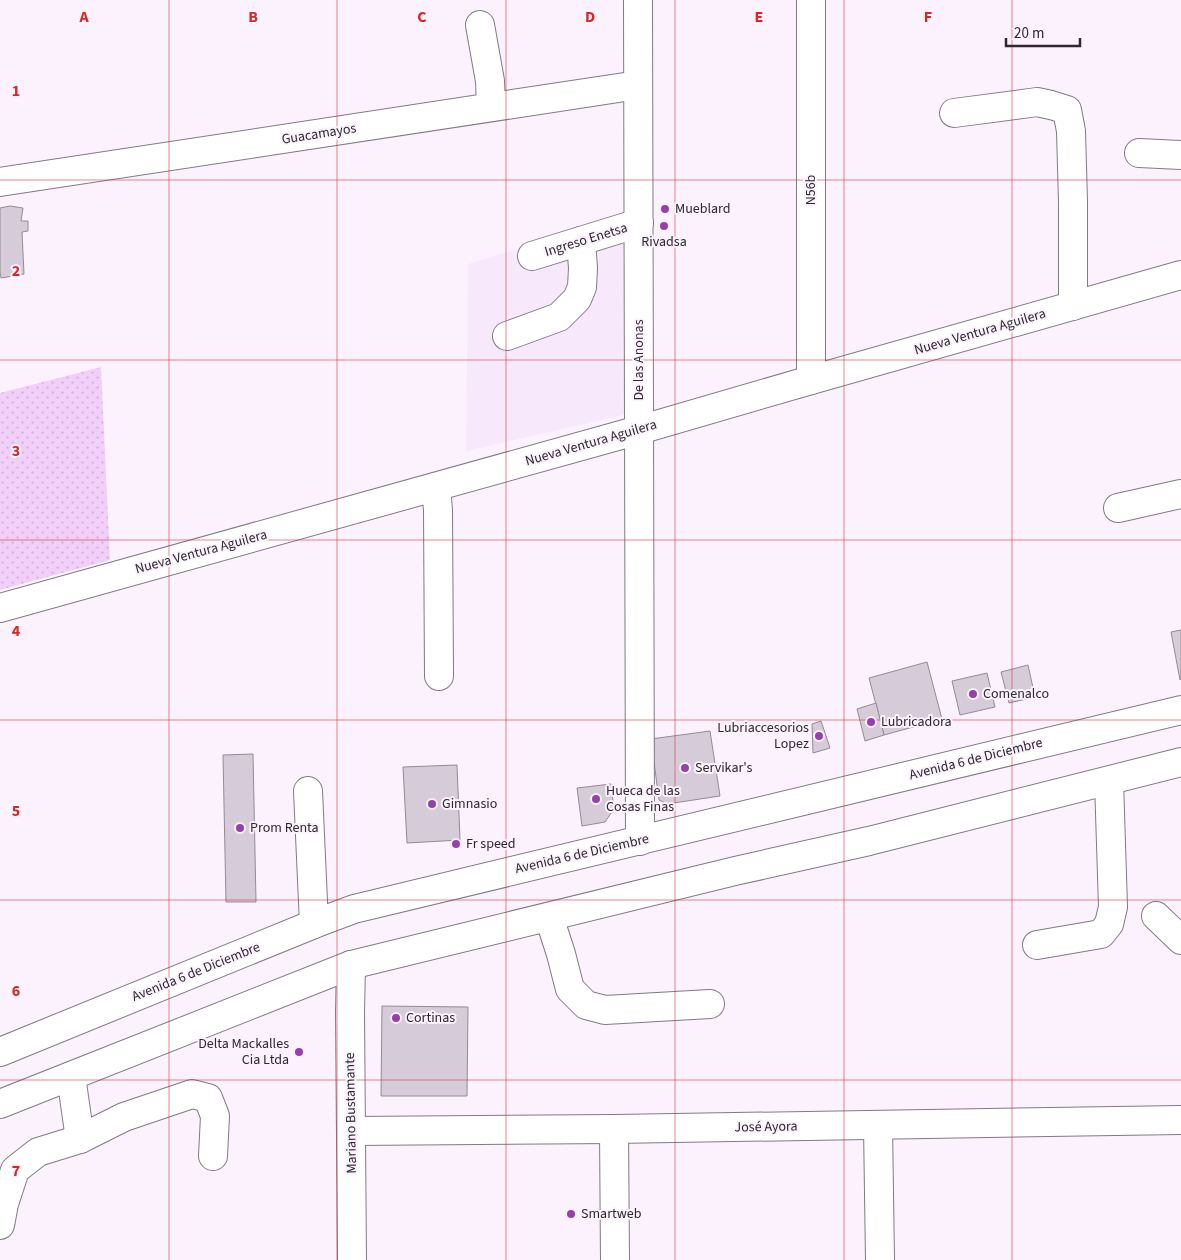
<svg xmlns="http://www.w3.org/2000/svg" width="1181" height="1260" viewBox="0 0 1181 1260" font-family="'Source Sans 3',sans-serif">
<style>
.built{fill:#f8e8fc}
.grass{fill:url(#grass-dots)}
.building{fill:#d6cbd9;stroke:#948a97}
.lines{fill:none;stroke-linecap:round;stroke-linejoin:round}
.minor-casing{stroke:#837986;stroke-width:30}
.major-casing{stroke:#837986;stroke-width:30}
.minor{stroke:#fff;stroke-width:28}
.major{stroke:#fff;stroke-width:28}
.grid{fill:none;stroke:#d62828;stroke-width:1;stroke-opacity:0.55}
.poi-dot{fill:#9740ac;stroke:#fcf2fe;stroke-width:2}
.labels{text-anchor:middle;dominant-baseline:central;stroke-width:4;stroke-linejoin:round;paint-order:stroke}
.street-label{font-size:14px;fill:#2c282d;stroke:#fcf2fe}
.poi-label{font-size:14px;fill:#2c282d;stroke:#fcf2fe;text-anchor:start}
.grid-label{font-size:16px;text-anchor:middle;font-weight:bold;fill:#d62828;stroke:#fcf2fe;stroke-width:4;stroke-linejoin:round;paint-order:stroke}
</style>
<defs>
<pattern id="grass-dots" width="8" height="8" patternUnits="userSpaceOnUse" patternTransform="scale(1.25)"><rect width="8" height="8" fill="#f1cff9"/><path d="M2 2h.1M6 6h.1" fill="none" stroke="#cfb2d6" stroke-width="1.8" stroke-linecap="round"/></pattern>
</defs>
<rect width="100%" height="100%" fill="#fcf2fe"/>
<path class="built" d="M630 215 632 413 466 451 468 264Z"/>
<path class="grass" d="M101 367 110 560 0 590V393Z"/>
<g class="building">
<path d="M10 206 23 208 21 221H28V231L22 232 24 274 1 278 0 272V208Z"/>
<path d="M1181 630V679L1180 680 1171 632Z"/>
<path d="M927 662 942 719 884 735 869 678Z"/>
<path d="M1028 665 1035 697 1009 703 1001 672Z"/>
<path d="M987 673 995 707 960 715 952 681Z"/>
<path d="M876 703 884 735 865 741 857 709Z"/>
<path d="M821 721 830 748 813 753 812 724Z"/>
<path d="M710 731 720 796 667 804 659 800 651 739Z"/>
<path d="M253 754 256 902H226L223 755Z"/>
<path d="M457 765 460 840 407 843 403 767Z"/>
<path d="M611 784 614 809 605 822 582 826 577 788Z"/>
<path d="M382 1006 468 1007 467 1096H381Z"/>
</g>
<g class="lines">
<g class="minor-casing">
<g id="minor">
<path d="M638 0 640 841"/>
<path d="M480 25 490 81 491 107"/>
<path d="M954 113 1037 102 1051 105 1067 110 1071 131 1073 202V306"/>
<path d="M1139 153 1181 155"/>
<path d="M0 182 638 85"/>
<path d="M532 256 639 223"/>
<path d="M507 336 559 317 577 299 582 287 583 268 581 241"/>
<path d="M811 380V0"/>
<path d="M436 487 438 510 439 676"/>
<path d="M1118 508 1181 494"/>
<path d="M0 608 639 430 811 380 1181 275"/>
<path d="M308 791 314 924"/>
<path d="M1156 916 1181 940"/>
<path d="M549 917 561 954 570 989 586 1005 605 1010 710 1004"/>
<path d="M1037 945 1101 934 1109 924 1113 907 1109 781"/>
<path d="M351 965 350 1012 352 1260"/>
<path d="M71 1076 80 1139"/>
<path d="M878 1125 880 1260"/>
<path d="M614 1129 615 1260"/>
<path d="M352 1131 614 1129 1181 1120"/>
<path d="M0 1225 4 1204 15 1170 38 1152 80 1139 124 1117 192 1094 208 1098 215 1116 213 1156"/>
</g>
</g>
<g class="major-casing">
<g id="major">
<path d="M0 1052 314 924 354 909 1181 710"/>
<path d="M0 1104 351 965 735 871 869 841 1181 762"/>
</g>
</g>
<use href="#minor" class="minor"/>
<use href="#major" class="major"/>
</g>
<path class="grid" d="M169 0V1260M337 0V1260M506 0V1260M675 0V1260M844 0V1260M1012 0V1260M0 180H1181M0 360H1181M0 540H1181M0 720H1181M0 900H1181M0 1080H1181"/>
<g class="poi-dot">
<circle cx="665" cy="209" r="5"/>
<circle cx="664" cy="226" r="5"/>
<circle cx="973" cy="694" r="5"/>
<circle cx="871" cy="722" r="5"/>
<circle cx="819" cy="736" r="5"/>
<circle cx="685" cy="768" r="5"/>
<circle cx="596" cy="799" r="5"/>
<circle cx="432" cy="804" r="5"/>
<circle cx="240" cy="828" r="5"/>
<circle cx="456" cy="844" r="5"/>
<circle cx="396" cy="1018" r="5"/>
<circle cx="299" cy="1052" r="5"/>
<circle cx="571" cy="1214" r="5"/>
</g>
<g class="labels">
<g class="street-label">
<text transform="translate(319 134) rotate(-9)">Guacamayos</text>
<text transform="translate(811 190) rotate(-90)">N56b</text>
<text transform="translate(586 240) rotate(-17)">Ingreso Enetsa</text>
<text transform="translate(980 332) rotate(-16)">Nueva Ventura Aguilera</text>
<text transform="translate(639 360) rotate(-90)">De las Anonas</text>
<text transform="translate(591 443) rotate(-16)">Nueva Ventura Aguilera</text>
<text transform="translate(201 552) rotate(-15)">Nueva Ventura Aguilera</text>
<text transform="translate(976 759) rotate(-14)">Avenida 6 de Diciembre</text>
<text transform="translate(582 854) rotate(-13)">Avenida 6 de Diciembre</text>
<text transform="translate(196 972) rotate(-22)">Avenida 6 de Diciembre</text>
<text transform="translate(351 1113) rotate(-91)">Mariano Bustamante</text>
<text transform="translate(766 1127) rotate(-1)">José Ayora</text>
</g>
<g class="poi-label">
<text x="675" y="209">Mueblard</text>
<text x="664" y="242" text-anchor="middle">Rivadsa</text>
<text x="983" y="694">Comenalco</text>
<text x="881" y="722">Lubricadora</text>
<text x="809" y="728" text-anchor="end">Lubriaccesorios<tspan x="809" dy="16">Lopez</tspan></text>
<text x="695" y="768">Servikar's</text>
<text x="606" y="791">Hueca de las<tspan x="606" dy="16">Cosas Finas</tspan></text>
<text x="442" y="804">Gimnasio</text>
<text x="250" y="828">Prom Renta</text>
<text x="466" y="844">Fr speed</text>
<text x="406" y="1018">Cortinas</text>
<text x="289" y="1044" text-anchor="end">Delta Mackalles<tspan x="289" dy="16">Cia Ltda</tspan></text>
<text x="581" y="1214">Smartweb</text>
</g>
</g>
<g class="grid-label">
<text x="84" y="22">A</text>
<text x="253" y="22">B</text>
<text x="422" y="22">C</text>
<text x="590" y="22">D</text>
<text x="759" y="22">E</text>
<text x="928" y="22">F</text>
<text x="16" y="96">1</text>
<text x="16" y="276">2</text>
<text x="16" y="456">3</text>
<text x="16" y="636">4</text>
<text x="16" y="816">5</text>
<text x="16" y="996">6</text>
<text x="16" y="1176">7</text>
</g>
<path d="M1006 38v8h74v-8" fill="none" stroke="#2c282d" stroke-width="2.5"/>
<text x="1014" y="38" font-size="15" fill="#2c282d" stroke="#fcf2fe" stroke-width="4" paint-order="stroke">20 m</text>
</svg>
